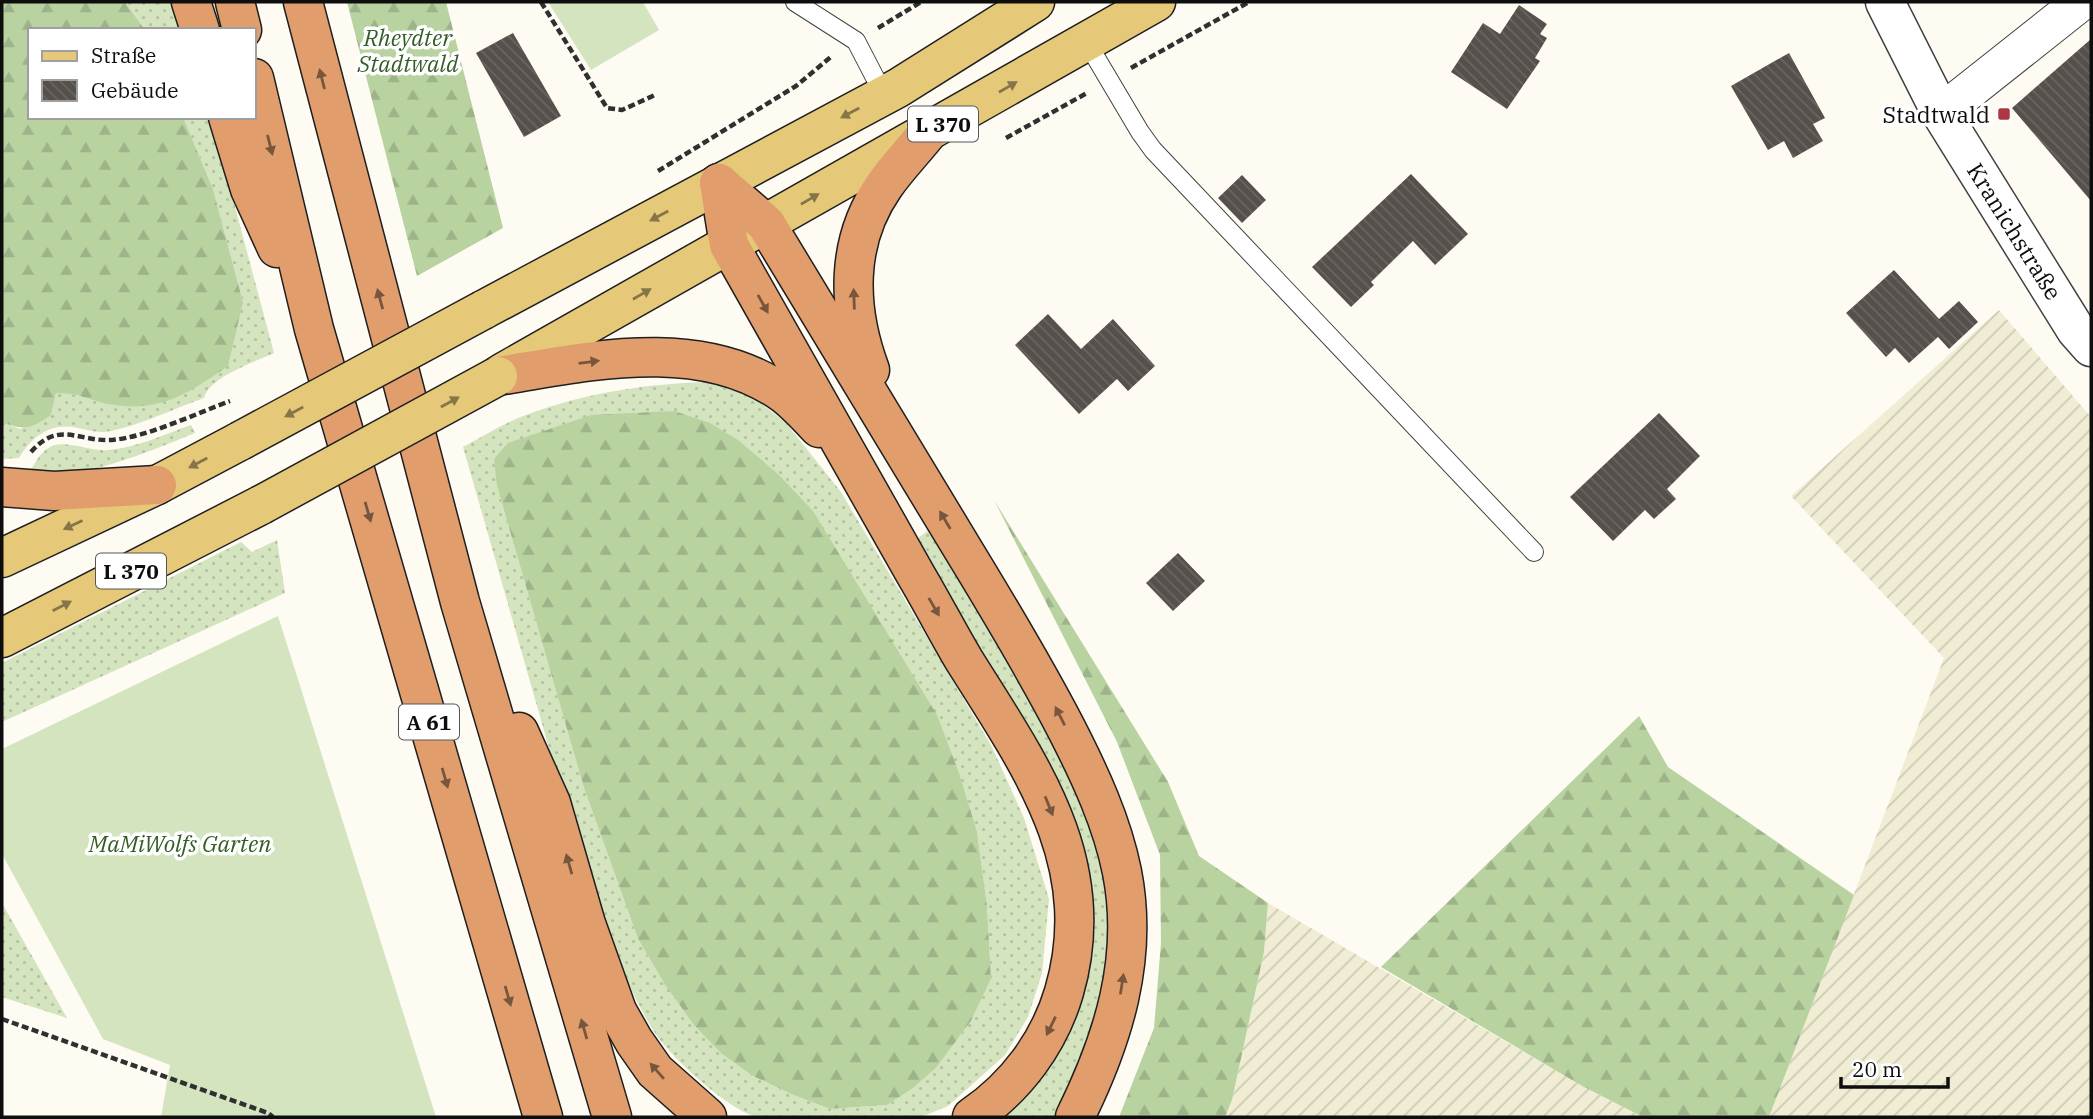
<svg xmlns="http://www.w3.org/2000/svg" width="2093" height="1119" viewBox="0 0 2093 1119" font-family="'IBM Plex Serif',serif">
<style>
.farmland{fill:url(#farmland-furrows)}
.grass{fill:url(#grass-dots);fill-rule:evenodd}
.forest{fill:url(#forest-firs)}
.garden{fill:#d3e4bf}
.building{fill:url(#building-back-hatch)}
.lines{fill:none;stroke-linecap:round;stroke-linejoin:round}
.service-casing{stroke:#414141;stroke-width:20}
.minor-casing{stroke:#414141;stroke-width:39}
.tertiary-casing{stroke:#414141;stroke-width:41}
.primary-casing{stroke:#1f1f1f;stroke-width:41}
.motorway-casing{stroke:#1f1f1f;stroke-width:41}
.path{stroke:#303030;stroke-width:4.5;stroke-dasharray:7 3.5;stroke-linecap:butt}
.service{stroke:#fff;stroke-width:18}
.minor{stroke:#fff;stroke-width:37}
.tertiary{stroke:#fff;stroke-width:38}
.primary{stroke:#e6c978;stroke-width:38}
.motorway{stroke:#e19e6c;stroke-width:38}
.primary-bridge-casing{stroke:#1f1f1f;stroke-width:41;stroke-linecap:butt}
.primary-bridge{stroke:#e6c978;stroke-width:38}
.oneway{fill:#78563d}
.oneway2{fill:#857548}
.poi-dot{fill:#ac3841;stroke:#fff;stroke-width:2.5}
.labels{text-anchor:middle;dominant-baseline:central;stroke-width:7;stroke-linejoin:round;paint-order:stroke}
.shield{fill:#fff;stroke:#565656;stroke-width:2}
.shield-label{font-size:21px;font-weight:bold;fill:#0e0e0e}
.park-label{font-size:23px;font-style:italic;fill:#345e27;stroke:#fff}
.poi-label{font-size:23px;fill:#0e0e0e;stroke:#fff;text-anchor:end}
.street-label{font-size:23px;fill:#0e0e0e;stroke:#fff}
</style>
<defs>
<pattern id="farmland-furrows" width="10" height="10" patternUnits="userSpaceOnUse" patternTransform="scale(1.75)"><rect width="10" height="10" fill="#f0edd4"/><path d="M-1 1l2-2M0 10L10 0M9 11l2-2" fill="none" stroke="#cdcab5"/></pattern>
<pattern id="grass-dots" width="8" height="8" patternUnits="userSpaceOnUse" patternTransform="scale(1.75)"><rect width="8" height="8" fill="#d3e4bf"/><path d="M2 2h.1M6 6h.1" fill="none" stroke="#b4c2a3" stroke-width="1.8" stroke-linecap="round"/></pattern>
<pattern id="forest-firs" width="22" height="20" patternUnits="userSpaceOnUse" patternTransform="scale(1.75)"><rect width="22" height="20" fill="#b8d2a0"/><path d="M5 1l3.5 6h-7zM16 11l3.5 6h-7z" fill="#9db389"/></pattern>
<pattern id="building-back-hatch" width="6" height="6" patternUnits="userSpaceOnUse" patternTransform="scale(1.75)"><rect width="6" height="6" fill="#56504c"/><path d="M-1 5l2 2M0 0l6 6M5-1l2 2" fill="none" stroke="#696561"/></pattern>
</defs>
<rect width="100%" height="100%" fill="#fdfbf2"/>
<g class="farmland">
<path d="M1999 310 2091 417V1117H1769L1944 658 1791 496Z"/>
<path d="M1268 903 1582 1086 1643 1117H1225L1232 1100 1264 952Z"/>
</g>
<g class="grass">
<path d="M125 2H171L186 30H145Z"/>
<path d="M183 117H211L274 353C255 362 209 377 204 398 173 409 143 424 111 431 98 434 85 429 73 427 48 424 31 438 19 458L2 459V422L20 429 51 415 56 393H68L114 405 243 302 213 189Z"/>
<path d="M707 382 753 397 786 423 841 492 992 747 1024 818 1049 899 1042 973 1028 1017 1005 1055 948 1106 921 1117H757C727 1109 670 1057 653 1030 602 944 576 843 549 748 520 647 492 547 463 447 483 436 504 423 526 415 585 393 644 384 707 382ZM497 486 977 832 987 905 991 979 971 1021 936 1068 912 1089 887 1105 830 1109 791 1094 753 1076 664 983 638 939 584 788Z"/>
<path d="M191 425 195 433C141 455 87 477 28 478 32 467 39 453 50 447 66 439 90 452 108 450 136 448 165 434 191 425Z"/>
<path d="M932 528 1089 804 1110 884 1111 970 1060 1117H999L1085 888 915 540Z"/>
<path d="M277 540 285 593 2 722V663L241 542 252 552Z"/>
<path d="M2 903 67 1018 2 997Z"/>
</g>
<g class="forest">
<path d="M2 2H125L145 30H30V117H183L213 189 243 302 228 366C190 392 162 412 114 405 94 402 77 392 56 393L51 415C31 429 24 431 2 422Z"/>
<path d="M347 2H446L503 228 417 276Z"/>
<path d="M674 411 710 423 738 440 778 474 813 511 937 715 959 773 977 832 987 905 991 979 971 1021 936 1068 912 1089 887 1105 830 1109 791 1094 753 1076 721 1053 694 1025 664 983 638 939 584 788 497 486 494 459 508 443 591 415Z"/>
<path d="M994 500 1168 782 1199 856 1268 903 1264 952 1232 1100 1225 1117H1119L1154 1028 1161 943 1160 855 1117 742Z"/>
<path d="M1639 716 1668 767 1854 895 1769 1117H1643L1582 1086 1381 967Z"/>
</g>
<g class="garden">
<path d="M548 2H643L659 30 591 70Z"/>
<path d="M278 616 436 1117H161L170 1065 103 1039 2 854V749Z"/>
</g>
<g class="building">
<path d="M1519 5 1547 24 1540 34 1547 38 1535 58 1540 61 1507 109 1451 72 1483 23 1500 34Z"/>
<path d="M513 33 561 116 524 137 476 53Z"/>
<path d="M2091 39V201L2012 108Z"/>
<path d="M1789 53 1825 118 1813 124 1823 141 1793 158 1784 141 1768 150 1731 86Z"/>
<path d="M1411 174 1468 234 1435 265 1413 241 1371 282 1374 285 1351 307 1312 267Z"/>
<path d="M1242 175 1266 200 1242 223 1218 198Z"/>
<path d="M1894 270 1939 319 1959 301 1978 322 1949 349 1938 337 1909 363 1895 348 1886 357 1846 313Z"/>
<path d="M1048 314 1081 349 1113 319 1155 366 1128 391 1117 379 1079 414 1015 345Z"/>
<path d="M1659 413 1700 456 1667 489 1676 499 1654 519 1645 510 1613 541 1570 497Z"/>
<path d="M1178 553 1205 581 1173 611 1146 583Z"/>
</g>
<g class="lines">
<g class="service-casing">
<g id="service">
<path d="M795 2 856 41 884 95"/>
<path d="M1086 41 1140 132 1153 150 1534 552"/>
</g>
</g>
<g class="minor-casing">
<path id="minor" d="M1941 113 2081 2"/>
</g>
<g class="tertiary-casing">
<path id="tertiary" d="M1885 2 1941 113 2076 330 2091 347"/>
</g>
<g class="primary-casing">
<g id="primary">
<path d="M483 310 898 88 1035 2"/>
<path d="M502 373 1156 2"/>
<path d="M2 558 157 485 240 441"/>
<path d="M2 638 261 505"/>
</g>
</g>
<g class="motorway-casing">
<g id="motorway">
<path d="M191 2 200 30"/>
<path d="M235 2 242 30"/>
<path d="M303 2 460 602 612 1117"/>
<path d="M254 78 314 329 543 1117"/>
<path d="M228 117 250 189 277 248"/>
<path d="M719 183 766 224C831 333 897 442 964 551 1000 610 1035 668 1067 730 1090 775 1112 822 1122 872 1139 959 1113 1040 1075 1117"/>
<path d="M719 183 729 245C792 355 854 466 917 577 933 604 948 633 964 660 1029 764 1102 862 1064 992 1049 1043 1016 1087 972 1117"/>
<path d="M870 370C847 308 845 242 884 186 897 167 914 150 928 132"/>
<path d="M498 376C590 361 701 335 784 394 797 404 808 416 819 428"/>
<path d="M2 487 54 491 157 485"/>
<path d="M519 732 551 803 586 924 617 1011 634 1041 655 1071 707 1117"/>
</g>
</g>
<g class="path">
<path d="M541 2 607 108 622 110 655 95"/>
<path d="M878 28 921 2"/>
<path d="M1131 68 1249 2"/>
<path d="M1006 138 1087 93"/>
<path d="M658 171 796 86 832 56"/>
<path d="M31 452C59 420 78 442 112 440 147 437 195 414 230 401"/>
<path d="M2 1019 268 1113 273 1117"/>
</g>
<use href="#service" class="service"/>
<use href="#minor" class="minor"/>
<use href="#tertiary" class="tertiary"/>
<use href="#primary" class="primary"/>
<use href="#motorway" class="motorway"/>
<g class="primary-bridge-casing">
<g id="primary-bridge">
<path d="M240 441 483 310"/>
<path d="M261 505 498 376"/>
</g>
</g>
<use href="#primary-bridge" class="primary-bridge"/>
</g>
<defs><path id="oneway-solid" d="M-6-.8H1V-3.2L6.5 0L1 3.2V.8H-6Z" transform="scale(1.75)"/></defs>
<g class="oneway">
<use href="#oneway-solid" transform="translate(322 79) rotate(-104)"/>
<use href="#oneway-solid" transform="translate(270 145) rotate(76)"/>
<use href="#oneway-solid" transform="translate(380 299) rotate(-105)"/>
<use href="#oneway-solid" transform="translate(854 299) rotate(-92)"/>
<use href="#oneway-solid" transform="translate(763 304) rotate(61)"/>
<use href="#oneway-solid" transform="translate(589 362) rotate(-7)"/>
<use href="#oneway-solid" transform="translate(368 512) rotate(74)"/>
<use href="#oneway-solid" transform="translate(945 520) rotate(-121)"/>
<use href="#oneway-solid" transform="translate(934 607) rotate(60)"/>
<use href="#oneway-solid" transform="translate(1060 716) rotate(-117)"/>
<use href="#oneway-solid" transform="translate(445 778) rotate(74)"/>
<use href="#oneway-solid" transform="translate(1049 806) rotate(68)"/>
<use href="#oneway-solid" transform="translate(569 864) rotate(-106)"/>
<use href="#oneway-solid" transform="translate(1122 984) rotate(-81)"/>
<use href="#oneway-solid" transform="translate(508 996) rotate(74)"/>
<use href="#oneway-solid" transform="translate(1051 1026) rotate(116)"/>
<use href="#oneway-solid" transform="translate(584 1029) rotate(-106)"/>
<use href="#oneway-solid" transform="translate(657 1071) rotate(-131)"/>
</g>
<g class="oneway2">
<use href="#oneway-solid" transform="translate(1008 87) rotate(-30)"/>
<use href="#oneway-solid" transform="translate(850 113) rotate(152)"/>
<use href="#oneway-solid" transform="translate(810 199) rotate(-30)"/>
<use href="#oneway-solid" transform="translate(659 216) rotate(152)"/>
<use href="#oneway-solid" transform="translate(642 294) rotate(-30)"/>
<use href="#oneway-solid" transform="translate(450 402) rotate(-29)"/>
<use href="#oneway-solid" transform="translate(294 412) rotate(152)"/>
<use href="#oneway-solid" transform="translate(198 463) rotate(152)"/>
<use href="#oneway-solid" transform="translate(73 525) rotate(155)"/>
<use href="#oneway-solid" transform="translate(62 606) rotate(-27)"/>
</g>
<rect class="poi-dot" x="1997" y="107" width="14" height="14" rx="3.5"/>
<g class="labels">
<g class="shield">
<rect x="908" y="106.5" width="70" height="35" rx="5"/>
<rect x="96" y="553.5" width="70" height="35" rx="5"/>
<rect x="399" y="704.5" width="60" height="35" rx="5"/>
</g>
<g class="shield-label">
<text x="943" y="124">L 370</text>
<text x="131" y="571">L 370</text>
<text x="429" y="722">A 61</text>
</g>
<g class="park-label">
<text x="408" y="37">Rheydter<tspan x="408" dy="26">Stadtwald</tspan></text>
<text x="180" y="843">MaMiWolfs Garten</text>
</g>
<g class="poi-label">
<text x="1990" y="114">Stadtwald</text>
</g>
<g class="street-label">
<text transform="translate(2015 231) rotate(58)">Kranichstraße</text>
</g>
</g>
<rect width="2093" height="1119" fill="none" stroke="#0e0e0e" stroke-width="7"/>
<rect x="28" y="28" width="228" height="91" fill="#ffffff" stroke="#9f9f9f" stroke-width="2"/>
<rect x="42" y="51" width="35" height="10" fill="#e6c978" stroke="#9f9f9f" stroke-width="2"/>
<text x="91" y="63" font-size="21" fill="#0e0e0e">Straße</text>
<rect x="42" y="80" width="35" height="21" fill="url(#building-back-hatch)" stroke="#9f9f9f" stroke-width="2"/>
<text x="91" y="98" font-size="21" fill="#0e0e0e">Gebäude</text>
<path d="M1841 1077v10h107v-10" fill="none" stroke="#0e0e0e" stroke-width="3.5"/>
<text x="1852" y="1077" font-size="21" fill="#0e0e0e" stroke="#ffffff" stroke-width="5" paint-order="stroke">20 m</text>
</svg>
